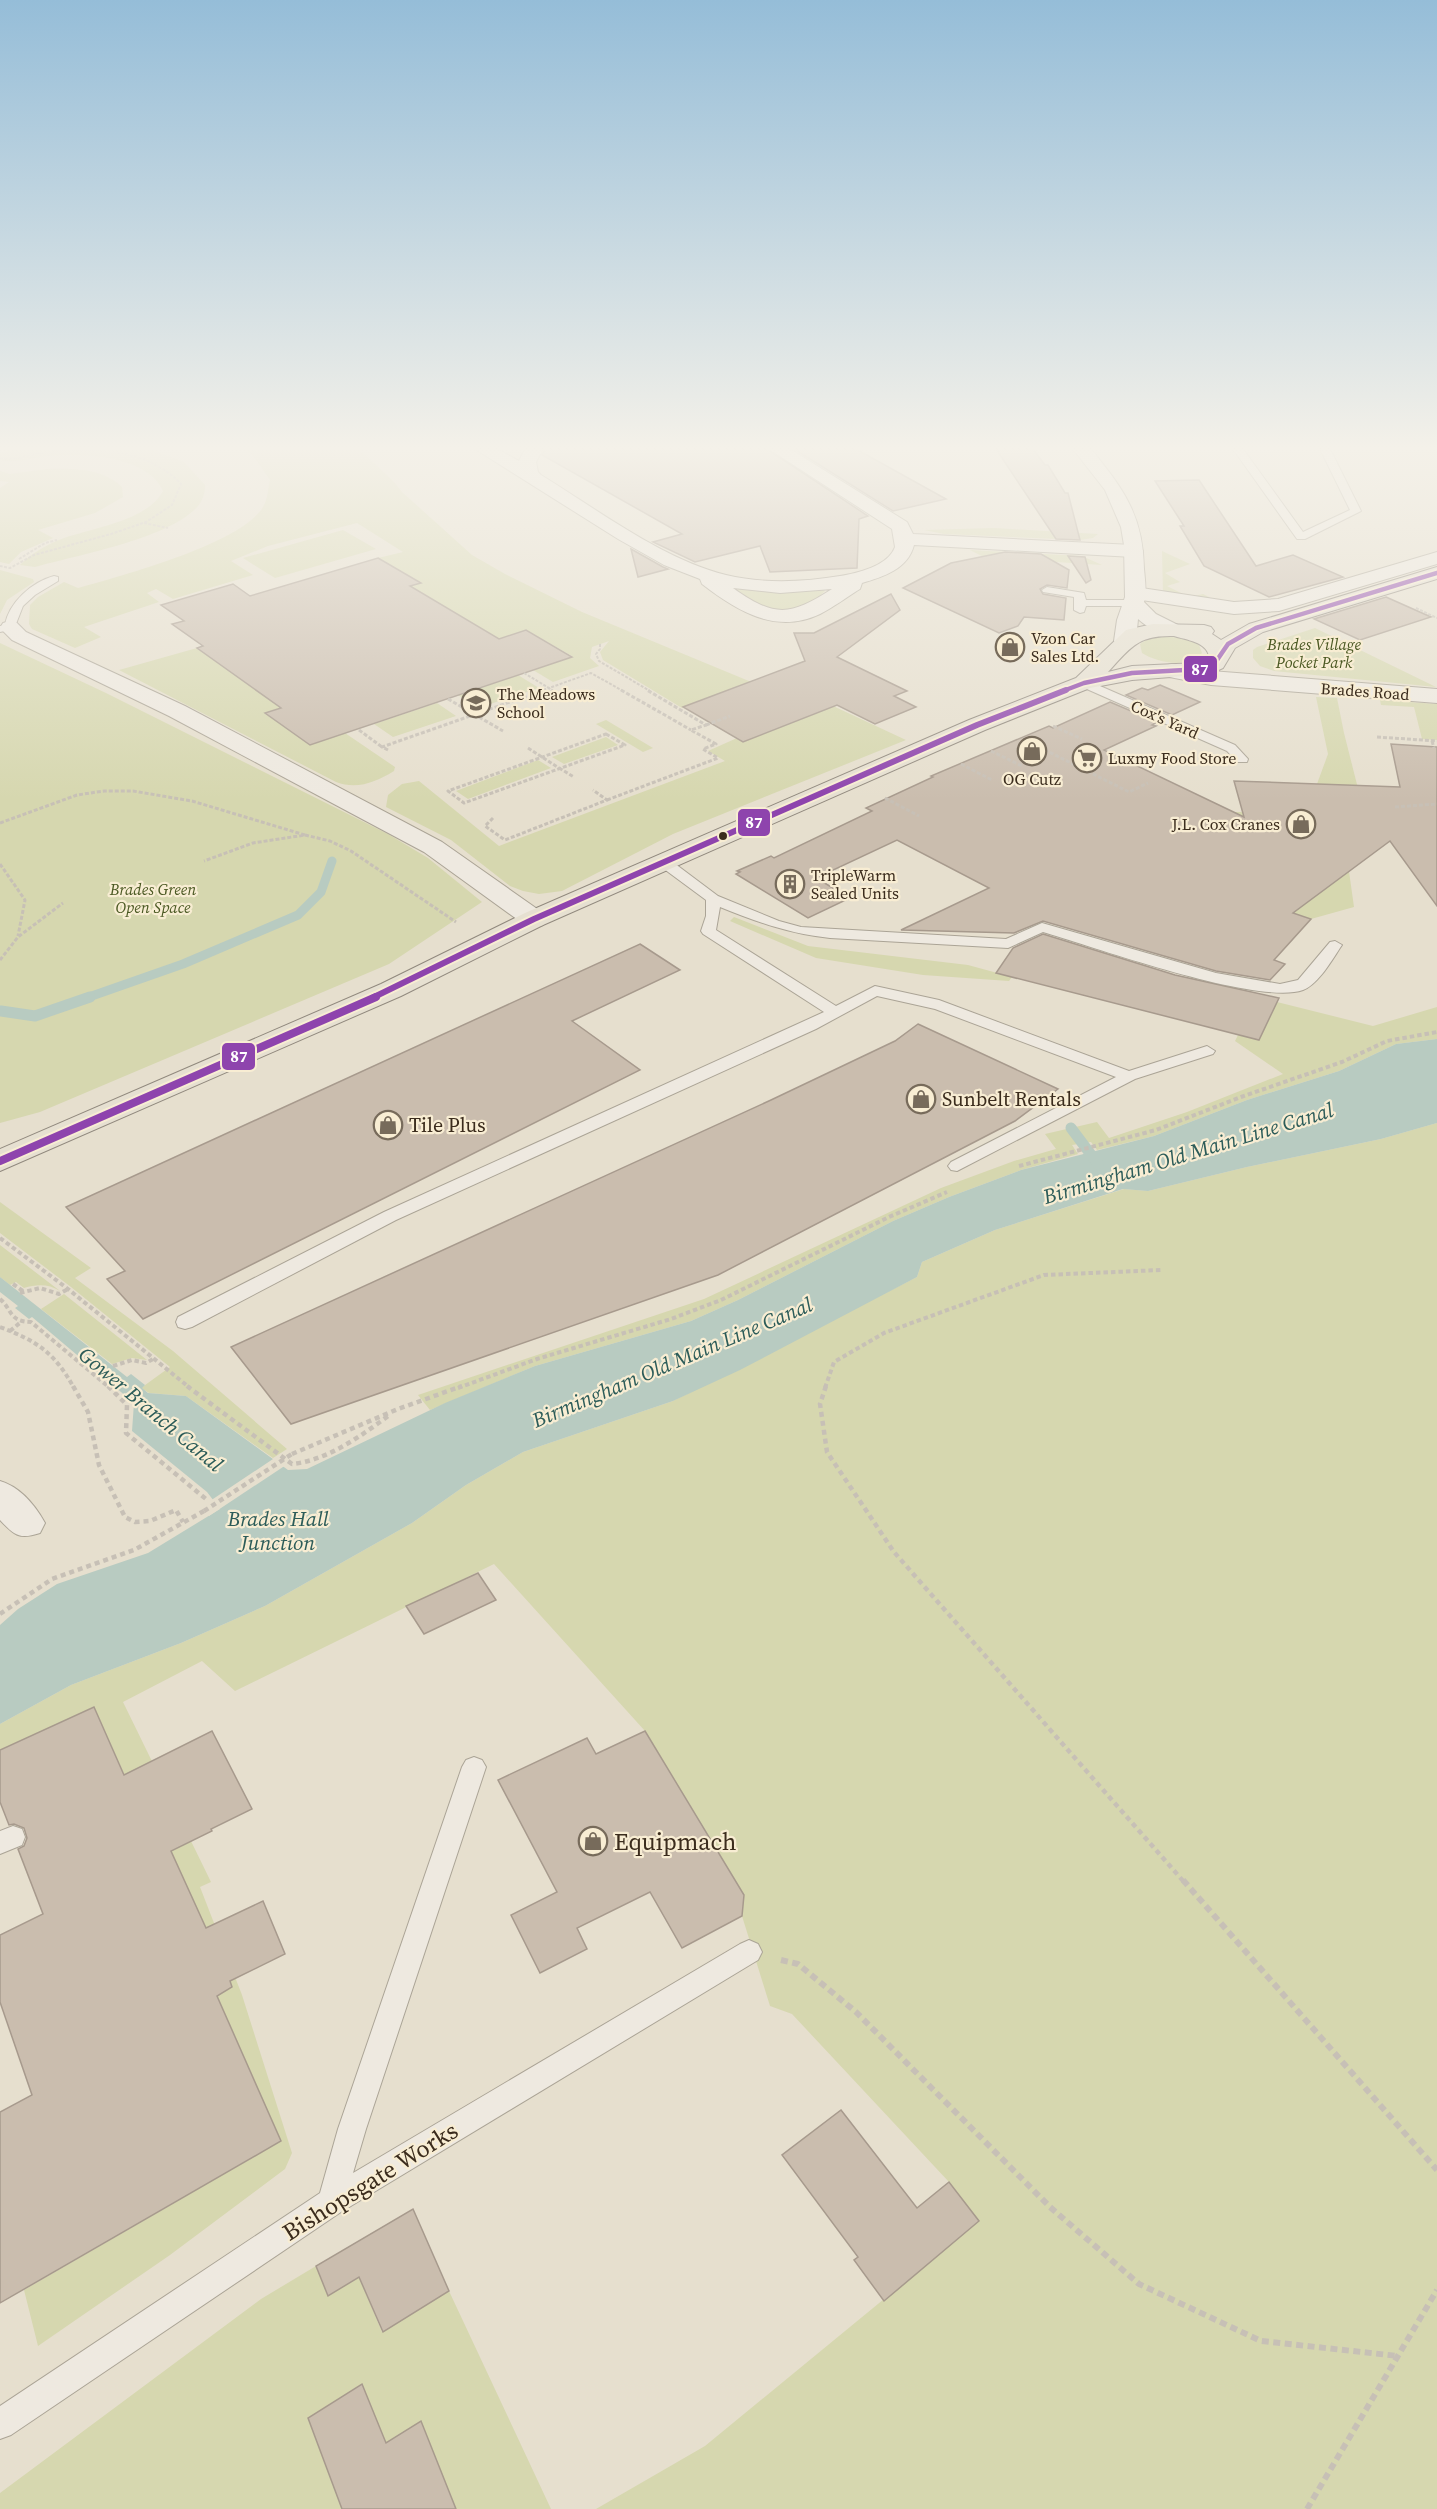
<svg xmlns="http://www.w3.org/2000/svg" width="1437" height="2509" viewBox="0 0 1437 2509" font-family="'Source Serif 4',serif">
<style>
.green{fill:#d6d7af}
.water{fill:#b8cbc1}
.pier{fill:#e6dfce}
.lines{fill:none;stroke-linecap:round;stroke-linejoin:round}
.stream-far1{stroke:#b8cbc1;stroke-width:9}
.stream{stroke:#b8cbc1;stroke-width:11}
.building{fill:#cabdae;stroke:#a79a8d;stroke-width:1.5}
.service-casing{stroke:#aba496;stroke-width:2}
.minor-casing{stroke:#aba496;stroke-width:2}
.tertiary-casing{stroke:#aba496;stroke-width:2}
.primary-casing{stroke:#91897e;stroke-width:2}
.path-far4{stroke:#c7c0b6;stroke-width:2;stroke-dasharray:3 1.5;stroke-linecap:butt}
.path-far3{stroke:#c7c0b6;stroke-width:3;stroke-dasharray:4 2;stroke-linecap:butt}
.path-far2{stroke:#c7c0b6;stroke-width:4;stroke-dasharray:4.5 3;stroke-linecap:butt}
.path-far1{stroke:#c7c0b6;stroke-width:4.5;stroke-dasharray:5 4;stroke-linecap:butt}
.path{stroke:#c7c0b6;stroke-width:6;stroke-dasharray:7 4.5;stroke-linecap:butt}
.service{fill:#eee9e0;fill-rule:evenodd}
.minor{fill:#eee9e0;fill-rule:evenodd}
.tertiary{fill:#eee9e0;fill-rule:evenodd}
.primary{fill:#e6e0d1;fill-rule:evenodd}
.path-bridge{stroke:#c7c0b6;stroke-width:4.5;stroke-dasharray:5 4;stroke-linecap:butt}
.bus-1-far2-casing{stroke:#f8edd3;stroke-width:8}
.bus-1-far1-casing{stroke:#f8edd3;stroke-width:10}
.bus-1-casing{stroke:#f8edd3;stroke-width:12}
.bus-1-far2{stroke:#8e44ad;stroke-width:4.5}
.bus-1-far1{stroke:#8e44ad;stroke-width:6}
.bus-1{stroke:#8e44ad;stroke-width:8}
.bus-dot{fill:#3b2c1d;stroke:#f8edd3;stroke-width:2}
.labels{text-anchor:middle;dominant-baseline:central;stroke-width:4.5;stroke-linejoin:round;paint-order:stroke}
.far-poi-label{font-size:16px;fill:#3b2c1d;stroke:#f8edd3;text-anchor:start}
.far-park-label{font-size:16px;font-style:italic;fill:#4b5923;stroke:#f8edd3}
.far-street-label{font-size:16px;fill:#3b2c1d;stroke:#f8edd3}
.poi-label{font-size:20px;fill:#3b2c1d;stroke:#f8edd3;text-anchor:start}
.water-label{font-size:21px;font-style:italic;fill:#2c5c59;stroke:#f8edd3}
.near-poi-label{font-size:24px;fill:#3b2c1d;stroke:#f8edd3;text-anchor:start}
.near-street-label{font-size:24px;fill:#3b2c1d;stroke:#f8edd3}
.line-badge{stroke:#f8edd3;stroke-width:2}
.badge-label{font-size:16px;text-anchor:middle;font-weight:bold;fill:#fff}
</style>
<rect width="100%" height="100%" fill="#e6dfce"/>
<g class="green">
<path d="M16 449H150L184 462 205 485C205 493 203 500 198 506 169 539 77 555 35 567L20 565C31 554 44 546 59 540 89 528 147 522 163 491 148 456 83 453 50 456 34 457 16 464 0 460V453Z"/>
<path d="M245 449H359L394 482 402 492 472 555 505 574 582 612 807 705 818 699 906 740 673 834 562 891 539 894 523 891 510 886 451 840 386 807 388 795 402 784 419 781 499 846 725 761 708 751 737 738 738 687 682 708 603 660 600 652 609 641 592 647 590 658 599 666 553 682 533 670 572 656 526 630 489 642 488 633 410 586 420 583 378 558 403 552 357 523 268 546 231 561 253 575 173 599 156 589 147 593 159 602 84 627 101 637 75 648 32 629 29 624 30 605 38 597 64 582 78 588C120 576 241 544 263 507 268 499 268 488 270 480L254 457Z"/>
<path d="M47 469C72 468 103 468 122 487L123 497 95 513 38 530 53 538 21 552 9 564 0 562V488L9 482 0 481V471L10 474Z"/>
<path d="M994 528 1098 534 1093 538 1080 540 944 534 924 530Z"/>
<path d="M343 530 376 549 275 578 243 558Z"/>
<path d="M970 550 1082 556 1102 565 1041 561 1005 568Z"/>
<path d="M1162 551 1190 564 1165 573 1180 582 1167 586 1189 597 1203 594 1209 597 1208 600 1163 595Z"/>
<path d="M0 570 33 579 34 582 7 600 0 614Z"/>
<path d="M743 588 821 589 825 591C794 623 767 609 733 591Z"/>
<path d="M1315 628 1436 687 1274 671 1260 666 1253 658V650L1257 647Z"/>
<path d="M1157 636 1186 638 1199 645 1202 653C1188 669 1158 663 1142 653L1140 644 1149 638Z"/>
<path d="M0 643 106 693 388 834 428 858 482 902 389 964 40 1112 0 1123Z"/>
<path d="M197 648 250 686 273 679 316 697 266 713 310 745 345 733 395 767 394 771C376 782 357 790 336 782L119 670Z"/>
<path d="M518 675 539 688 478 708 458 695Z"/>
<path d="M1316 697 1337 698 1344 733 1371 840 1317 784 1328 754Z"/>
<path d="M1380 700 1437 704V740L1422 739 1414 707 1381 705Z"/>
<path d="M437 703 456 716 393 737 374 724Z"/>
<path d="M606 720 653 748 643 752 596 724Z"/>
<path d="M606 737 618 745 564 764 552 757Z"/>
<path d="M538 760 551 768 468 799 456 791Z"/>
<path d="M1228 812H1243L1346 850 1354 907 1311 919 1293 913 1344 874Z"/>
<path d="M734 917 808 946 968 965 1012 977 1009 981 923 975 816 958 730 921Z"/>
<path d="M1277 1002 1373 1026 1437 1007V1039L1396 1044 1339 1071 1247 1100 1154 1136 1097 1150 1091 1142 1072 1145 1078 1154 1021 1170 949 1197 893 1221 738 1300 691 1321 535 1366 430 1410 418 1395 704 1299 941 1188 1014 1161 1056 1149 1045 1134 1097 1122 1109 1138 1187 1112 1283 1074 1235 1041 1238 1035 1259 1040Z"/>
<path d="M1437 1123V2509H596L705 2446 979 2221 949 2182 792 2014 770 2006 742 1916 744 1895 645 1731 494 1564 235 1691 202 1661 123 1702 211 1882 200 1887 242 1995 292 2153 285 2169 170 2255 38 2346 24 2290 281 2141 217 1996 232 1986 170 1850 160 1854 94 1707 0 1750V1724L71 1685 181 1643 265 1606 412 1523 466 1485 523 1452 673 1401 917 1277 922 1262 995 1230 1124 1189 1148 1191 1247 1167 1381 1139Z"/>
<path d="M0 1202 91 1268 75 1278 173 1351 287 1449 273 1458 186 1396 149 1393 141 1388 170 1367 71 1287 0 1233Z"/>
<path d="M0 1245 60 1291C49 1284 37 1284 24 1288L16 1282 10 1285 0 1277Z"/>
<path d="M64 1294 147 1360 132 1358 112 1364 41 1309Z"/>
<path d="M316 2266 328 2295 359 2277 382 2332 449 2291 551 2509H0V2493L261 2299Z"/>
</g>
<path class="water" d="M1437 1039V1123L1381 1139 1247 1167 1148 1191 1123 1189 995 1230 922 1262 917 1277 740 1370 673 1401 523 1452 466 1485 412 1523 265 1606 181 1643 71 1685 0 1724V1625L18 1609 57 1584 148 1553 220 1509 207 1492 132 1431 134 1403 32 1317 29 1319 15 1308 18 1306 0 1292V1277L127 1377 131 1374 145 1385 142 1388 148 1393 186 1396 288 1470 307 1469 445 1403 535 1366 691 1321 738 1300 893 1221 949 1197 1021 1170 1154 1136 1247 1100 1339 1071 1396 1044Z"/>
<path class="pier" d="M276 1457 286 1465 209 1516 207 1514 216 1508 210 1501Z"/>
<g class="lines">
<path class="stream-far1" d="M86 998 183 964 298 915 321 892 332 861"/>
<g class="stream">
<path d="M1 1011 35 1016 90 997"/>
<path d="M1071 1128 1098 1164"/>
</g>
</g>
<g class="building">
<path d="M545 449H767L868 516 859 519 857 568 770 572 760 546 695 562 653 542 682 534 542 455Z"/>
<path d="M794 449H856L946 499 893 511Z"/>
<path d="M996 449H1033L1045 465H1048L1065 493H1068L1080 540 1056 539Z"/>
<path d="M1199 480 1256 566 1293 555 1343 577 1269 597 1204 566 1180 526H1184L1155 481Z"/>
<path d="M631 549 663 567 668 569 638 577Z"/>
<path d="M1005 552 1041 554 1069 570 1067 588 1047 585 1040 589 1043 594 1066 598 1064 620 1024 617 1018 626 999 633 903 588 951 563Z"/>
<path d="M1068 556 1085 557 1091 580 1086 583Z"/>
<path d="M378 558 421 583 410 586 499 639 526 630 572 657 310 745 265 713 281 708 197 648 203 646 172 624 184 621 161 605 233 584 250 596Z"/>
<path d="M891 594 900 610 837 657 907 691 894 696 916 707 875 724 837 705 743 742 683 707 805 661 794 633H814Z"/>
<path d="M1386 597 1431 617 1360 640 1314 619Z"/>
<path d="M1160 685 1200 702 1172 715 1126 695 1142 688 1148 690Z"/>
<path d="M1110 702 1157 722 1152 725 1156 726 1104 750 1244 817 1234 781 1400 787 1391 744 1437 747V906L1390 841 1293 913 1311 919 1274 960 1285 964 1270 980 1216 971 1043 921 1014 933 901 930 989 888 897 840 816 878 850 898 808 918 736 874 740 872 737 871 771 856 774 858 872 811 866 808 933 777 931 776 1049 726 1053 728Z"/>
<path d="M1043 934 1175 975 1279 998 1259 1040 996 973 1013 948Z"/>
<path d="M640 944 680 970 572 1021 640 1070 143 1319 107 1279 125 1271 66 1207Z"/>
<path d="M918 1024 1058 1089 1015 1121 718 1275 291 1424 231 1347 771 1100 895 1041Z"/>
<path d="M478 1573 496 1600 424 1634 406 1606Z"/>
<path d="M94 1707 124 1775 212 1731 252 1809 211 1829 212 1831 171 1851 206 1928 263 1901 285 1954 230 1981 232 1987 217 1996 281 2141 0 2303V2112L32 2095 0 2002V1935L43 1914 18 1849 24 1846 27 1838 24 1828 14 1824 9 1825 0 1802V1750Z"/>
<path d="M645 1731 744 1895 742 1916 682 1948 650 1892 577 1928 587 1949 540 1973 511 1915 557 1892 498 1780 587 1738 596 1754Z"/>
<path d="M841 2110 917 2208 949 2182 979 2221 884 2301 854 2260 858 2257 782 2155Z"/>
<path d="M413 2209 449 2291 383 2332 359 2277 328 2296 316 2266Z"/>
<path d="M362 2384 386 2443 421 2421 456 2509H342L308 2418Z"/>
</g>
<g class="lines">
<g class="service-casing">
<g id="service">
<path d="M1233 449H1243L1303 532 1350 510 1320 449H1330L1361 511 1305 539H1297Z"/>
<path d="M54 576 58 577V581L35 595 23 606 14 629 0 632V626L5 625C9 602 32 582 54 576Z"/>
<path d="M1047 587 1084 593 1086 600H1133L1139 603 1133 606H1086L1084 612 1080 613 1074 610V597L1043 592 1042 590Z"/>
<path d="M1084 679 1235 745 1248 759 1247 762H1237L1227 751 1080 686V680Z"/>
<path d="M665 859 670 860 718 896 779 921 801 927 1006 939 1042 923 1216 973 1280 984 1298 980 1330 942 1335 941 1342 945C1333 958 1319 984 1303 990 1259 1006 1094 947 1043 932L1008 948 830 938C790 934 757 922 720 907L716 930 836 1006 875 986 939 1000 1129 1071 1207 1046 1215 1051 1213 1054 1135 1079 957 1171 951 1170 948 1166 951 1162 1116 1077 935 1009 877 996 816 1029 396 1220 192 1327 185 1329 178 1327 176 1322 178 1317 384 1212 824 1012 703 934 701 931 706 916V900L660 866 658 863 660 860Z"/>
<path d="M474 1757 482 1760 486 1767 366 2129 353 2173 740 1944 749 1940 758 1944 762 1952 758 1960 341 2212 11 2435 0 2439V2406L320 2193 338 2129 462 1767 466 1760Z"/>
<path d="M13 1826 22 1829 25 1837 22 1845 0 1854V1831Z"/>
</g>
</g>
<g class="minor-casing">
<g id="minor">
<path d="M475 449H497L519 461 525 449H543L536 462 538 472 541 475C598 510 662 559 726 575 763 584 804 582 840 576 858 573 888 566 895 547L892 529 769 449H790L907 522 913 534 1133 545 1140 547 1143 551 1140 555 1133 557 914 545C908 569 883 577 862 583L860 589C847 597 834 607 820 614 776 635 737 611 702 584L700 579 664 565 618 539ZM733 588 780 593 832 589C790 616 775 618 733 588Z"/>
<path d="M1437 552V564L1279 611 1234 614 1135 599 1128 597 1125 593 1128 589 1135 587 1234 602 1278 599Z"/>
<path d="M10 621 17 623 26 632 185 706 442 842 543 913 547 919 543 925 534 927 525 925 424 852 169 716 12 640 0 628 3 623Z"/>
<path d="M0 1481C20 1487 35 1505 45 1523L40 1533C19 1540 14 1535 0 1520Z"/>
</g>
</g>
<g class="tertiary-casing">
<g id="tertiary">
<path d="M1073 449H1091C1124 490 1143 515 1144 569 1145 580 1147 592 1144 602L1156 614 1182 627 1185 631 1182 635C1168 639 1148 628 1138 619L1136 641 1132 645 1125 647 1118 645 1114 641 1117 620 1125 597 1124 545 1121 527 1105 490Z"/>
<path d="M1172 664 1211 671 1437 689V703L1211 685 1164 676 1161 671 1164 666Z"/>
</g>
</g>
<g class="primary-casing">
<path id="primary" d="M1437 567V579L1263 632 1235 648 1223 668 1210 674 1132 680 1090 688 985 730 543 925 401 996 0 1171V1149L381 984 525 913 969 720 1076 678 1126 630 1153 624 1204 625 1211 627 1214 631 1212 634 1221 640 1249 624ZM1174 636C1187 640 1206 642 1209 656L1198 663 1132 666 1108 672C1131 647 1138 635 1174 636Z"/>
</g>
<g class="path-far4">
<path d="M0 458C14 461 28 455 41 453 90 448 145 446 181 484L172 505 146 522 111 534 34 555 10 568 0 566"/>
<path d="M144 523 168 528"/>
<path d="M19 559 45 543 57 540"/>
<path d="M1416 608 1437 618"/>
<path d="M600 644V649L596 654 599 661 650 691"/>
<path d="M524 673 549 688 591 673 623 691"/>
<path d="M539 691 549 688 553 691"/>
</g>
<g class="path-far3">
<path d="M551 690 555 693"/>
<path d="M621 690 691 730"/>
<path d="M448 699 503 731"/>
<path d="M706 725 730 716"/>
<path d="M1053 726 1082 739"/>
<path d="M359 730 382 747"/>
<path d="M606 734 625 745 464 803 448 791Z"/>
<path d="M1377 737 1437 741"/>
<path d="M1023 739 1129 792 1148 783"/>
<path d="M1432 741 1434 748"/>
<path d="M528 748 559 768"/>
<path d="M388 750 382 747 544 690"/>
<path d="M991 751 1022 766"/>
<path d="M961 764 992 780"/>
<path d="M559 768 574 777"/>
<path d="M885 798 919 816"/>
<path d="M607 800 718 758 703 749 716 744 691 730 706 725 647 690"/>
<path d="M1395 807 1437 804"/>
<path d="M493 818 485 826 505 840 607 800 593 790"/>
<path d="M0 823 77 795 104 791H133L192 801 305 835 253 843 204 861"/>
<path d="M305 835 330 841 351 851 456 922"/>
<path d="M0 864 25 900 18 936"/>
<path d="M0 960 18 937 63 903"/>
</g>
<g class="path-far2">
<path d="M1019 1166 1156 1130 1241 1097 1342 1062 1387 1041 1437 1032"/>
<path d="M0 1238 68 1289 190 1388"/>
<path d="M13 1284 23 1291"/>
<path d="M20 1293 40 1288 59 1294 68 1289"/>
<path d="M0 1299C12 1309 9 1322 31 1322L110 1388"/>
<path d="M0 1327C37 1341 55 1353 74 1388"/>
<path d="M10 1331 21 1322"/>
<path d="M113 1366 132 1360 146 1363 153 1359"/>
<path d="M458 1388 537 1359 671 1319 721 1300 889 1217 947 1192"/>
<path d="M825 1388 834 1362 884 1333 1044 1275 1161 1270"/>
</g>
<g class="path-far1">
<path d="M73 1386 88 1412 99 1465 125 1517 135 1522 150 1521 176 1510 183 1522"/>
<path d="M108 1386 127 1405 126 1433 206 1499"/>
<path d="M187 1386 292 1464C329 1460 362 1435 391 1414"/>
<path d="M826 1386 820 1404 827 1452 894 1552 1184 1882"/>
<path d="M292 1454 398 1409 462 1386"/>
<path d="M0 1614 52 1579 134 1550 204 1511"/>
</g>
<g class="path">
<path d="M1183 1880 1437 2170"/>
<path d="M781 1960 798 1964 856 2012 1050 2207 1139 2284 1261 2341 1398 2356"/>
<path d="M1307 2509 1437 2290"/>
</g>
<use href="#service" class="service"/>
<use href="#minor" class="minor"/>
<use href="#tertiary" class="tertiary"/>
<use href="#primary" class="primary"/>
<path class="path-bridge" d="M204 1511 292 1454"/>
<g class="bus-1-far2-casing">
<path id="bus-1-far2" d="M1063 691 1084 683 1132 673 1202 669 1215 663 1228 644 1256 628 1437 573"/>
</g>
<g class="bus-1-far1-casing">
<path id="bus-1-far1" d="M372 998 534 919 977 725 1066 690"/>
</g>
<g class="bus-1-casing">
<path id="bus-1" d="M0 1161 376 997"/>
</g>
<use href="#bus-1-far2" class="bus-1-far2"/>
<use href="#bus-1-far1" class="bus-1-far1"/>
<use href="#bus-1" class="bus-1"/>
</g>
<linearGradient id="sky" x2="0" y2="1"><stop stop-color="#95bdd8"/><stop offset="0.56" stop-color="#f4f1e9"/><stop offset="1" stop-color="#f4f1e9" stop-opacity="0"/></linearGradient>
<rect width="1437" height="800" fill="url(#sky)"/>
<defs>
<g id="shop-ring" transform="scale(1.5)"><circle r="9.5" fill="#f8edd3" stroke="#776b5b" stroke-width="1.5"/><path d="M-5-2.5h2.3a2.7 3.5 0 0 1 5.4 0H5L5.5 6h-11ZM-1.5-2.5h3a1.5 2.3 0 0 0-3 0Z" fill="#776b5b"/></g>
<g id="school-ring" transform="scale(1.5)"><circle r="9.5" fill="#f8edd3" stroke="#776b5b" stroke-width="1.5"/><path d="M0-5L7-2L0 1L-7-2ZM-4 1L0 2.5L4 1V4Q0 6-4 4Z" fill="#776b5b"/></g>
<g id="supermarket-ring" transform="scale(1.5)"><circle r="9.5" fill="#f8edd3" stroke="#776b5b" stroke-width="1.5"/><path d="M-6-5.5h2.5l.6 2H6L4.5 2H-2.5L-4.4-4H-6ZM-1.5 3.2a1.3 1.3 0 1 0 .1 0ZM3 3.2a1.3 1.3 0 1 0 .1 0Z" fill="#776b5b"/></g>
<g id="building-ring" transform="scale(1.5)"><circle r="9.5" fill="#f8edd3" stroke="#776b5b" stroke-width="1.5"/><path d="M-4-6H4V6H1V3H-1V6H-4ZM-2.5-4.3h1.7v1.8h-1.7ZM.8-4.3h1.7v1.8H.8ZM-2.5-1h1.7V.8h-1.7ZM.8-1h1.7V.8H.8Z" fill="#776b5b"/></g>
</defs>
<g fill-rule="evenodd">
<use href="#shop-ring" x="1010" y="647"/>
<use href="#school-ring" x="476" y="703"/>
<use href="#shop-ring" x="1032" y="751"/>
<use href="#supermarket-ring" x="1087" y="758"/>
<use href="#shop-ring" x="1301" y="824"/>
<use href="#building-ring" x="790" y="884"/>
<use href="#shop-ring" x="921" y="1099"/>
<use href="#shop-ring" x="388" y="1125"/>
<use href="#shop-ring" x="593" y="1841"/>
</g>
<circle class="bus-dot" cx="723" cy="836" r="5"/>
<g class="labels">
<g class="far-poi-label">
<text x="1031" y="638">Vzon Car<tspan x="1031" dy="18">Sales Ltd.</tspan></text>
<text x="497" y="694">The Meadows<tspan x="497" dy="18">School</tspan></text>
<text x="1108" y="758">Luxmy Food Store</text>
<text x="1032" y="779" text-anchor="middle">OG Cutz</text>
<text x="1280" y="824" text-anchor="end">J.L. Cox Cranes</text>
<text x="811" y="875">TripleWarm<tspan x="811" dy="18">Sealed Units</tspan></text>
</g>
<g class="far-park-label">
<text x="1314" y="644">Brades Village<tspan x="1314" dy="18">Pocket Park</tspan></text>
<text x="153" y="889">Brades Green<tspan x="153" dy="18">Open Space</tspan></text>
</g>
<g class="far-street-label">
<text transform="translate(1365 691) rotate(4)">Brades Road</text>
<text transform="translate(1165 719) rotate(24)">Cox's Yard</text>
</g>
<g class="poi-label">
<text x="942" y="1099">Sunbelt Rentals</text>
<text x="409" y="1125">Tile Plus</text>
</g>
<g class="water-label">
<text transform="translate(1188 1153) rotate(-17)">Birmingham Old Main Line Canal</text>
<text transform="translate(672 1362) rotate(-23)">Birmingham Old Main Line Canal</text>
<text transform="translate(151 1409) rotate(40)">Gower Branch Canal</text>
<text x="278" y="1518">Brades Hall<tspan x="278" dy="24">Junction</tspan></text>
</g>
<g class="near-poi-label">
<text x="614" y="1841">Equipmach</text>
</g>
<g class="near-street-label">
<text transform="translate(370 2181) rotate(-32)">Bishopsgate Works</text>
</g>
</g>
<g class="line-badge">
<rect x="1183" y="655" width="35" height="28" rx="6" fill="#8e44ad"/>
<rect x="737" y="808" width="34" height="29" rx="6" fill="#8e44ad"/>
<rect x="221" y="1042" width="35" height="29" rx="6" fill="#8e44ad"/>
</g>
<g class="badge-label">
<text x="1200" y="675">87</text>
<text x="754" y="828">87</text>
<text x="239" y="1062">87</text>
</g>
</svg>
